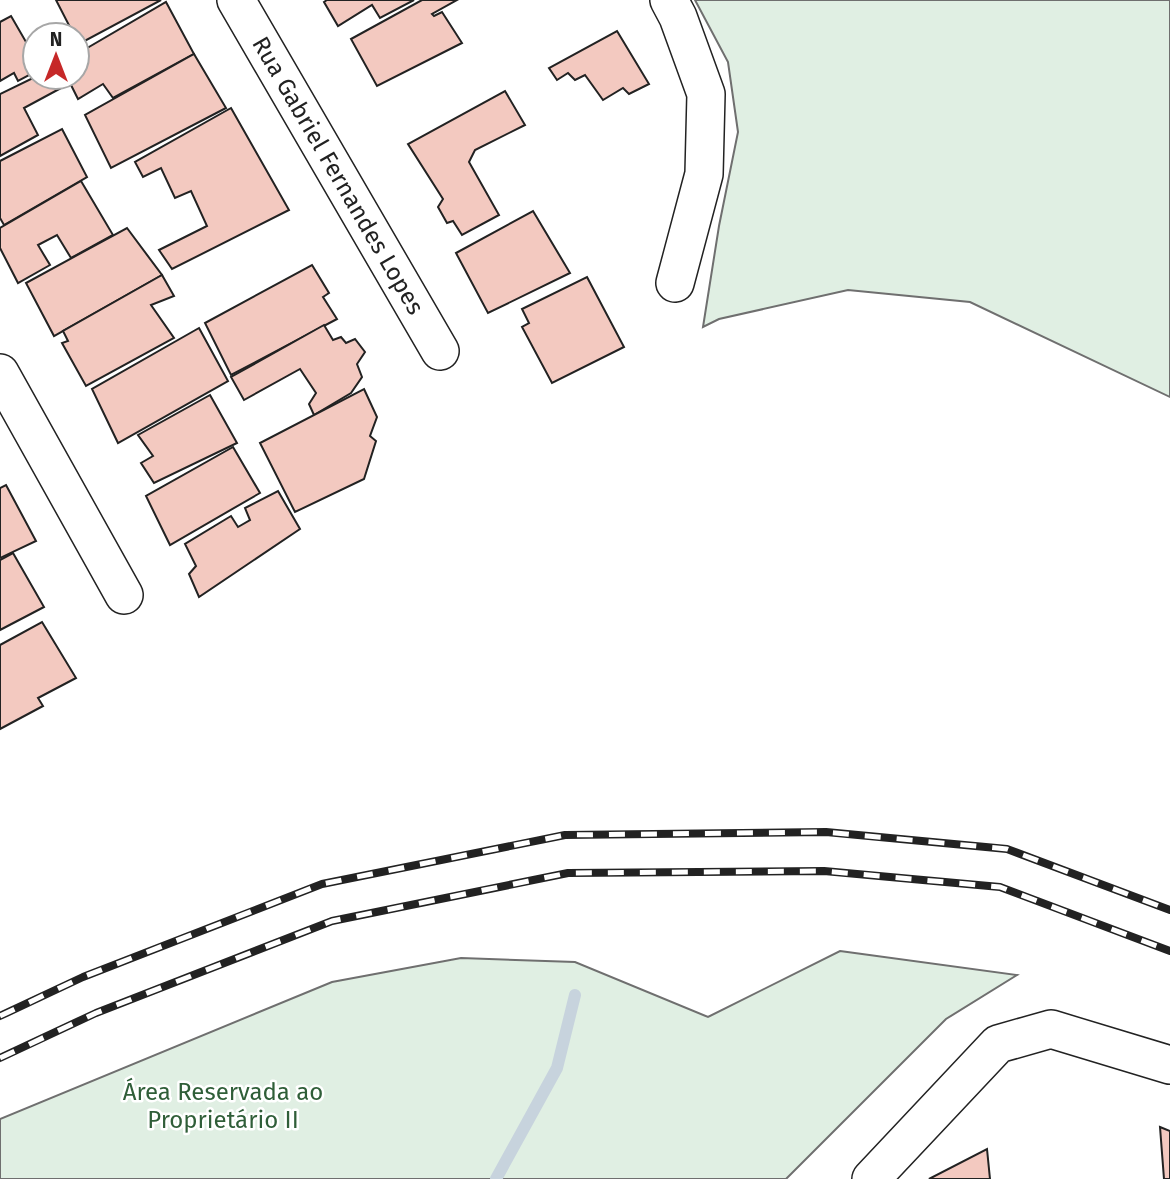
<svg xmlns="http://www.w3.org/2000/svg" width="1170" height="1179" viewBox="0 0 1170 1179" font-family="'Fira Sans',sans-serif">
<style>
.green{fill:#e0efe3;stroke:#6f6f6f;stroke-width:2}
.lines{fill:none;stroke-linecap:round;stroke-linejoin:round}
.stream{stroke:#c7d3dd;stroke-width:12}
.building{fill:#f3c9c0;stroke:#222;stroke-width:2}
.minor-casing{stroke:#222;stroke-width:40}
.minor{stroke:#fff;stroke-width:37}
.rail-casing{stroke:#222;stroke-width:8}
.rail{stroke:#fff;stroke-width:5;stroke-dasharray:16;stroke-linecap:butt}
.labels{text-anchor:middle;dominant-baseline:central;stroke-width:5;stroke-linejoin:round;paint-order:stroke}
.street-label{font-size:24px;fill:#222;stroke:#fff}
.park-label{font-size:24px;fill:#2f5e38;stroke:#fff}
</style>
<rect width="100%" height="100%" fill="#fff"/>
<g class="green">
<path d="M695 0H1170V397L970 302 848 290 719 319 703 327 719 226 738 132 728 62Z"/>
<path d="M840 951 1017 975 946 1019 786 1179H0V1119L332 982 461 958 575 962 708 1017Z"/>
</g>
<g class="lines">
<path class="stream" d="M496 1179 557 1068 575 995"/>
</g>
<g class="building">
<path d="M56 0H161L79 44 77 35H74Z"/>
<path d="M327 0H414L380 18 372 5 338 26 324 2Z"/>
<path d="M422 0H457L432 14 434 16 442 12 462 43 377 86 351 39Z"/>
<path d="M166 2 194 54 113 98 103 84 78 99 67 77H77V54Z"/>
<path d="M11 16 26 42 35 37V72L18 81 14 73 0 81V22Z"/>
<path d="M617 31 649 84 629 94 623 88 603 100 585 75 575 80 568 73 557 80 549 68Z"/>
<path d="M194 54 226 108 111 168 85 115Z"/>
<path d="M35 77H58L63 87 24 108 38 135 0 156V94Z"/>
<path d="M505 91 525 125 475 150 469 162 499 215 462 235 453 221 447 223 438 207 443 199 408 144Z"/>
<path d="M231 108 289 210 172 269 159 250 207 226 191 191 175 198 161 168 143 177 135 162Z"/>
<path d="M62 129 87 177 4 225 0 218V161Z"/>
<path d="M81 181 113 235 71 258 57 235 38 245 50 265 18 283 0 248V228Z"/>
<path d="M533 211 570 273 488 313 456 253Z"/>
<path d="M127 228 162 275 54 336 26 283Z"/>
<path d="M312 265 329 293 323 297 337 319 231 375 205 323Z"/>
<path d="M162 275 174 296 151 305 174 338 86 386 62 343 68 341 63 331Z"/>
<path d="M587 277 624 347 552 383 522 327 529 323 522 309Z"/>
<path d="M324 325 333 340 341 337 346 343 355 339 365 352 357 364 362 377 351 393 314 415 309 404 316 393 300 369 244 400 231 377Z"/>
<path d="M199 328 228 381 118 443 92 389Z"/>
<path d="M364 389 377 417 370 436 376 441 364 479 295 512 260 443Z"/>
<path d="M210 395 237 443 154 483 141 463 153 456 138 435Z"/>
<path d="M233 447 260 493 170 545 146 496Z"/>
<path d="M6 485 36 541 0 558V488Z"/>
<path d="M278 491 300 529 199 597 189 574 196 566 185 544 231 516 238 527 250 520 245 508Z"/>
<path d="M13 553 44 607 0 630V560Z"/>
<path d="M42 622 76 678 38 698 43 706 0 729V645Z"/>
<path d="M1160 1127 1170 1131V1179H1164Z"/>
<path d="M987 1149 990 1179H929Z"/>
</g>
<g class="lines">
<g class="minor-casing">
<g id="minor">
<path id="s1" d="M236 0 440 351"/>
<path d="M669 0 678 17 706 94 704 174 675 283"/>
<path d="M0 373 124 595"/>
<path d="M871 1179 998 1044 1051 1029 1170 1065"/>
</g>
</g>
<use href="#minor" class="minor"/>
<g class="rail-casing">
<g id="rail">
<path d="M0 1016 83 977 322 884 565 835 826 832 1007 849 1170 910"/>
<path d="M0 1058 96 1013 332 921 568 873 824 871 1000 887 1170 951"/>
</g>
</g>
<use href="#rail" class="rail"/>
</g>
<g class="labels">
<g class="street-label">
<text stroke="none"><textPath href="#s1" startOffset="203">Rua Gabriel Fernandes Lopes</textPath></text>
</g>
<g class="park-label">
<text x="223" y="1092">Área Reservada ao<tspan x="223" dy="28">Proprietário II</tspan></text>
</g>
</g>
<g transform="translate(56 56)"><circle r="33" fill="#ffffff" stroke="#a7a7a7" stroke-width="2"/>
<path d="M0-5L12 26L0 18L-12 26Z" fill="#c62828"/>
<text y="-10" font-size="19" font-weight="bold" text-anchor="middle" fill="#222222">N</text>
</g>
</svg>
